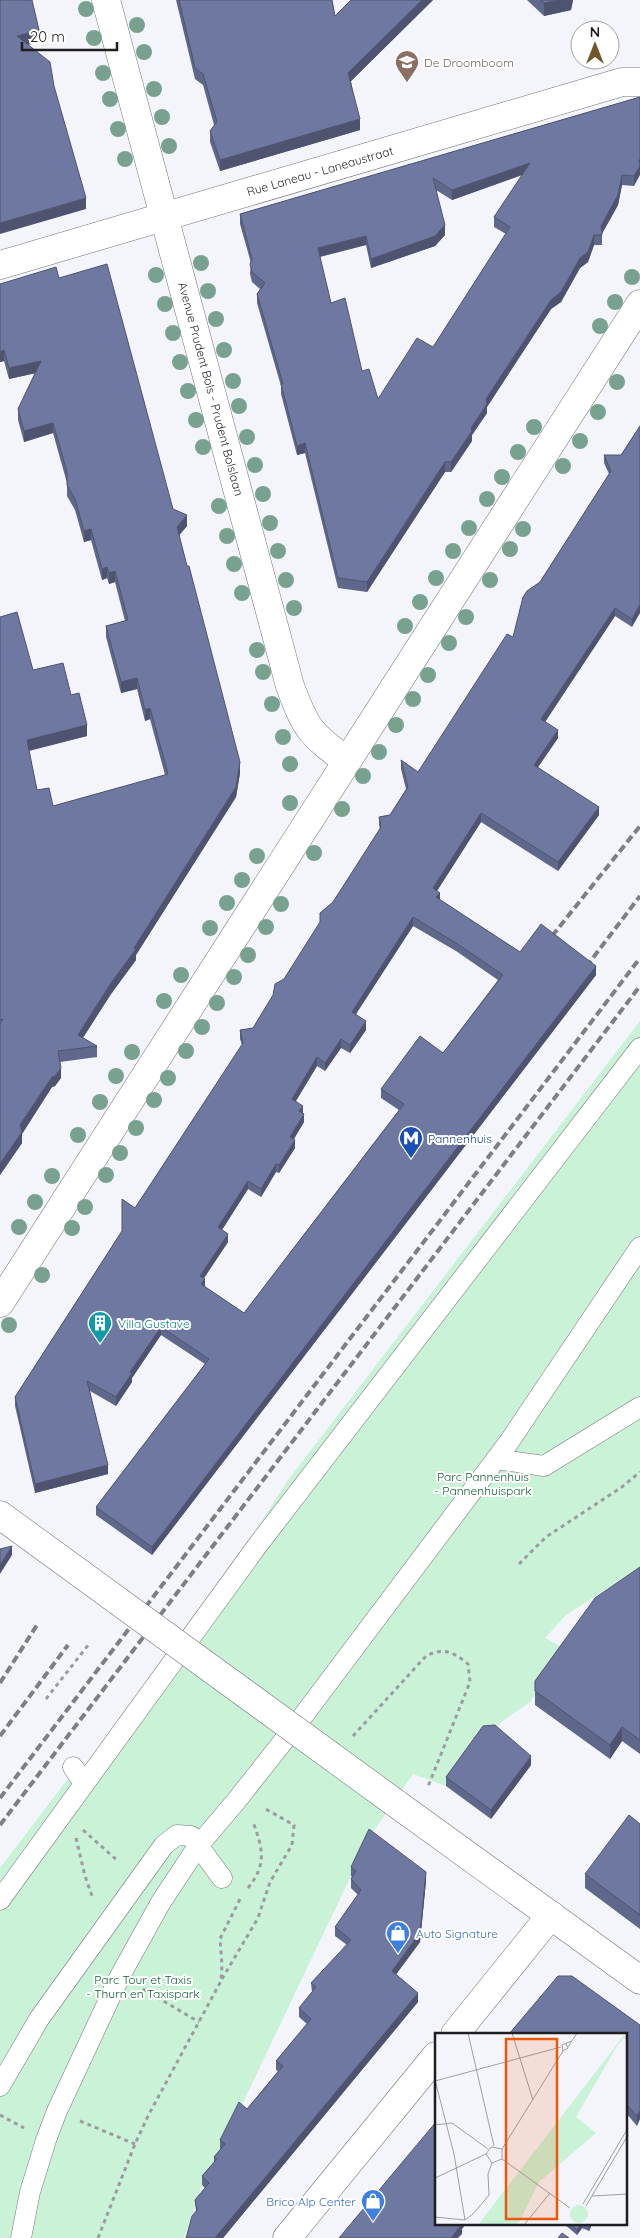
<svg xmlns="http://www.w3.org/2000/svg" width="640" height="2238" viewBox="0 0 640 2238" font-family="Quicksand,sans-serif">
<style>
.green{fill:#c9f2d7}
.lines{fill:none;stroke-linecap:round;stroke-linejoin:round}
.pedestrian-casing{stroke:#727378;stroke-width:21}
.minor-casing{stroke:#727378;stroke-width:29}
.tertiary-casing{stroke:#727378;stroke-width:29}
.path{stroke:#9b9ca0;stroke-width:3;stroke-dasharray:4 4;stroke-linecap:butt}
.pedestrian{stroke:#fff;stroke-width:20}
.minor{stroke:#fff;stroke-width:28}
.tertiary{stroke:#fff;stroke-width:28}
.rail{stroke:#7e7f83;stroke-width:4;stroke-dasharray:8 4;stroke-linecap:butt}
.tertiary-bridge-casing{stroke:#727378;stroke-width:29;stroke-linecap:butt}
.tertiary-bridge{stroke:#fff;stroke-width:28}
.tree{fill:#78a190}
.wall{fill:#5f678a;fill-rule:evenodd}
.shaded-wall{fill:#4e5470}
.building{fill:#6f78a0;stroke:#4e5470;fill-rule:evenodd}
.labels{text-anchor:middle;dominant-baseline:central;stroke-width:4;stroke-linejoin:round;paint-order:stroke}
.education-label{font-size:12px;fill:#785e54;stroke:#fff;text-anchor:start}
.street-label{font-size:12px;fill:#1f1f21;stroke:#fff}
.transit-label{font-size:12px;fill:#164399;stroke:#fff;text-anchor:start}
.culture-label{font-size:12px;fill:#0d838f;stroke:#fff;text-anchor:start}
.park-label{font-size:12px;fill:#135d38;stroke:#fff}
.shop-label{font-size:12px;fill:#366cbe;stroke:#fff;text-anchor:start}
.inset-road{fill:none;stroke:#9f9fa4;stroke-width:1}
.view{fill:#e8590c;fill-opacity:0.15;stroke:#e8590c;stroke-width:2.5}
.inset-edge{fill:none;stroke:#1f1f21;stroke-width:2.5}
</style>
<rect width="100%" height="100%" fill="#f4f5fb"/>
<path class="green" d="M640 1021V1568L566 1615 545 1638 567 1650 530 1702 483 1735 446 1786 413 1774 369 1838 239 2111 202 2185 184 2238H0V1868L67 1780 84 1784 214 1595 288 1480Z"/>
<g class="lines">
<g class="pedestrian-casing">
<g id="pedestrian">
<path d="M496 1459 544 1466 640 1407"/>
<path d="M73 1767 84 1784"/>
<path d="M0 1900 257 1546 640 1048"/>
<path d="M0 2086 39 2019 164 1845 177 1835 191 1836 222 1878"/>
<path d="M21 2238 30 2192 46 2140 57 2111 120 1976 161 1902 198 1846 237 1800 300 1720 509 1442 640 1247"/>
</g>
</g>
<g class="minor-casing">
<g id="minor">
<path d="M106 0 290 686C306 729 310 734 347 761"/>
<path d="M0 265 622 82H640"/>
<path d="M0 1303 640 304"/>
<path d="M455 2034 551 1915"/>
<path d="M287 2238 436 2056"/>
</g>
</g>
<g class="tertiary-casing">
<g id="tertiary">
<path d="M0 1515 118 1601"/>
<path d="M394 1802 640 1980"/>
</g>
</g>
<g class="path">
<path d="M519 1564 546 1537 622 1487 640 1472"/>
<path d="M46 1699 89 1644"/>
<path d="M353 1736 426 1656C442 1647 454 1652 468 1664L470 1682 427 1789"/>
<path d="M83 1830 119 1862"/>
<path d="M76 1838 85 1876 93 1899"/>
<path d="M248 1888C267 1864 263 1849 253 1822"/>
<path d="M222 1979 258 1918 270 1882 292 1845 294 1825 264 1808"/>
<path d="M143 1989 199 2022"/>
<path d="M0 2115 24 2128"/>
<path d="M80 2121 135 2144"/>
<path d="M98 2238 135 2144 148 2116 221 1981 222 1965 220 1939 240 1899"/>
</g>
<use href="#pedestrian" class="pedestrian"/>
<use href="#minor" class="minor"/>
<use href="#tertiary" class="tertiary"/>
<g class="rail">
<path d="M552 936 640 826"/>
<path d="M586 967 640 896"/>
<path d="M0 1683 37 1625"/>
<path d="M0 1736 68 1645"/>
<path d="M0 1798 640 958"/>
<path d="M0 1825 640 986"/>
</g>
<g class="tertiary-bridge-casing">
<path id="tertiary-bridge" d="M118 1601 394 1802"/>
</g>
<use href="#tertiary-bridge" class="tertiary-bridge"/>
</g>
<g class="tree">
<circle cx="86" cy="9" r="8"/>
<circle cx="137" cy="25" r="8"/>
<circle cx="94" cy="38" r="8"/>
<circle cx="144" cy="52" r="8"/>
<circle cx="103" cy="73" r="8"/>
<circle cx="154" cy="89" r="8"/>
<circle cx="110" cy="99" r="8"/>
<circle cx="162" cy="117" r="8"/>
<circle cx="118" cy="129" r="8"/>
<circle cx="169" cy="146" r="8"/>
<circle cx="125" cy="159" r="8"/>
<circle cx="201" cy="263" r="8"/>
<circle cx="156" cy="275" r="8"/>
<circle cx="632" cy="277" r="8"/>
<circle cx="208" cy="291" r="8"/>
<circle cx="615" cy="302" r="8"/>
<circle cx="165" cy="304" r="8"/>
<circle cx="216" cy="319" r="8"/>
<circle cx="600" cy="326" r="8"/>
<circle cx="173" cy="333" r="8"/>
<circle cx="224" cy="350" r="8"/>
<circle cx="180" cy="362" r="8"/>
<circle cx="233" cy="381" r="8"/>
<circle cx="617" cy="382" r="8"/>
<circle cx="188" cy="391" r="8"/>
<circle cx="239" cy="406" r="8"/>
<circle cx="598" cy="412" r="8"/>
<circle cx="196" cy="420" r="8"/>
<circle cx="534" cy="427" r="8"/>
<circle cx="247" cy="437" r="8"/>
<circle cx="580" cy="441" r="8"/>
<circle cx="203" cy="447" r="8"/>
<circle cx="518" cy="452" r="8"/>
<circle cx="255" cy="465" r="8"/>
<circle cx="563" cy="466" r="8"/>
<circle cx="502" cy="477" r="8"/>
<circle cx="263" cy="494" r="8"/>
<circle cx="487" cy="499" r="8"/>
<circle cx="219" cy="506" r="8"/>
<circle cx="270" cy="523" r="8"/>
<circle cx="469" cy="528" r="8"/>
<circle cx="523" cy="529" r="8"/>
<circle cx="227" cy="536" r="8"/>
<circle cx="510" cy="549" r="8"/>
<circle cx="278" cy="551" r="8"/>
<circle cx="453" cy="551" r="8"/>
<circle cx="234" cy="564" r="8"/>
<circle cx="436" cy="578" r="8"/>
<circle cx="286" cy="580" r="8"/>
<circle cx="490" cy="580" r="8"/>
<circle cx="242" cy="593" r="8"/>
<circle cx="420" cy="602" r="8"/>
<circle cx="294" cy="608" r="8"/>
<circle cx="466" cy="617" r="8"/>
<circle cx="405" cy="626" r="8"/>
<circle cx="449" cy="643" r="8"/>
<circle cx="257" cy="650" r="8"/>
<circle cx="263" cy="672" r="8"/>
<circle cx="428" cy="675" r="8"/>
<circle cx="413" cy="699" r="8"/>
<circle cx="272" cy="704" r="8"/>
<circle cx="396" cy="725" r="8"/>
<circle cx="283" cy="737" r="8"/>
<circle cx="379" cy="752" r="8"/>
<circle cx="290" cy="764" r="8"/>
<circle cx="363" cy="776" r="8"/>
<circle cx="290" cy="803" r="8"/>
<circle cx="342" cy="809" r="8"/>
<circle cx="314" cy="853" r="8"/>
<circle cx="257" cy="856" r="8"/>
<circle cx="242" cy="880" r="8"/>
<circle cx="227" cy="903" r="8"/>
<circle cx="281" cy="904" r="8"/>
<circle cx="266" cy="927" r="8"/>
<circle cx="210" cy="928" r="8"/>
<circle cx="248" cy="955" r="8"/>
<circle cx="181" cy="975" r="8"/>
<circle cx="234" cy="977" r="8"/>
<circle cx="164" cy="1001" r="8"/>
<circle cx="217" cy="1003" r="8"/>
<circle cx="202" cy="1027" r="8"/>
<circle cx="186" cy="1051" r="8"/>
<circle cx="132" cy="1052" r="8"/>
<circle cx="116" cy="1076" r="8"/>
<circle cx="168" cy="1078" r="8"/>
<circle cx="154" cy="1100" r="8"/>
<circle cx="100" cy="1102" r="8"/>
<circle cx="136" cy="1128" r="8"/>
<circle cx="78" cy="1135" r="8"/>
<circle cx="120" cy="1153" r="8"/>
<circle cx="106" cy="1175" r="8"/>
<circle cx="52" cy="1176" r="8"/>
<circle cx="35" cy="1202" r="8"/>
<circle cx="85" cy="1207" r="8"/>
<circle cx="19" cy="1227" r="8"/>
<circle cx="72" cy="1228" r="8"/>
<circle cx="42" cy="1275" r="8"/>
<circle cx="9" cy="1325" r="8"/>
</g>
<g class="wall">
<path d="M176 0H332L335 16 351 0H433L351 81 360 130 220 171 210 142V131L214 125 203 85 195 79Z"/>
<path d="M527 0H573L571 10 544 16Z"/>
<path d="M640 97 634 186 622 185 618 205 602 234V245H594L588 262 580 268 561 302 551 309 487 407V413L472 435V441L451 472H445L367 592 338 588 305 453 297 455 281 394V386L257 303V294L260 289 252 282 250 274 251 263 240 224V214ZM522 175 494 217V227L506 234 433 347 378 399 362 371 331 303 320 257 366 245 371 268 435 246 445 235 436 190 452 200Z"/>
<path d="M59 278 173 509 187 526 179 535 240 773 236 797 136 955V960L111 994 83 1038 97 1046V1057L60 1062 61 1078 55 1086 52 1087 22 1134V1143L0 1175V617L33 670 71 695 87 736 29 751 37 790 53 806 165 775 150 719 145 721 137 689 121 693 106 637V626L125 621 115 582 109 584 107 578 102 580 91 540 84 542 75 510 67 496V483L53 433 24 442 18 420V409L35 373 9 379 4 361 0 362V284Z"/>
<path d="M640 426 632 627 615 616 545 722 558 738 538 767 599 815 558 871 481 822 437 891 440 900 520 952 596 975 152 1555 96 1515V1507L205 1364 161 1335 132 1378V1382L116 1406 90 1391 108 1474 35 1493 15 1406V1397L122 1231 135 1208 242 1045 240 1039V1030L253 1028 380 829 379 825V817L390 815 406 789 401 769V760L418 772 513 637 540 582 609 474 604 463V455H621ZM413 926 456 951 498 980 443 1053 381 1089V1098L399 1110 244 1313 205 1287 204 1278 228 1242 222 1230 248 1189 261 1197 276 1172 279 1173 295 1148 294 1139 304 1122 303 1113 296 1101 317 1066 325 1071 341 1048 350 1053 366 1030 356 1014Z"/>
<path d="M640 1567V1754L622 1741 610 1759 535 1705V1681Z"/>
<path d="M531 1765 491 1819 446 1786V1777Z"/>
<path d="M640 1824V1929L585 1888V1874Z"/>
<path d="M351 1867 426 1881 420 1942 396 1974 418 2002 223 2238H186L196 2212 195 2200 205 2188 202 2185V2176L214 2163V2157L221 2149H220V2140L247 2109 278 2071 276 2070V2061L307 2024 299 2017V2008L312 1992 311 1983 347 1945 335 1936V1927L358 1895 351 1888V1879L352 1877 351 1876Z"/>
<path d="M640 2025 637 2126 626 2113V2034Z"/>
<path d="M564 2224H592L589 2231 582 2228 577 2235Z"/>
</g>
<g class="shaded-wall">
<path d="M422 0H433L348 84V73Z"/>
<path d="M559 0H573L571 10 544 16V3Z"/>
<path d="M39 30V42L17 48V36Z"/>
<path d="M360 119V130L220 171V160Z"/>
<path d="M640 158V175L634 186V176L639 160Z"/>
<path d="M530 163V172L452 200V190Z"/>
<path d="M622 175V185L618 205 601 235V226Z"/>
<path d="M86 198V209L0 234V223Z"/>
<path d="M445 225V235L435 246 371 268V259Z"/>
<path d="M594 235V245L588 262 580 268 561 302 551 309 487 407V413L472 435V441L451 472V462L486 399Z"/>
<path d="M366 236V245L318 257V248Z"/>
<path d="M4 350V361L0 362V352Z"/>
<path d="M41 361V372L9 379V368Z"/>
<path d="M53 423V433L24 442V431Z"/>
<path d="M305 443V453L297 455V446Z"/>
<path d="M445 462V472L367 592V582Z"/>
<path d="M187 515V526L177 538V527Z"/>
<path d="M91 529V540L84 542V531Z"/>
<path d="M107 567V578L102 580V569Z"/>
<path d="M115 571V582L109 584V573Z"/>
<path d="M640 604V613L632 627V619Z"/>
<path d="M615 608V616L541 728V719Z"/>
<path d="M137 678V689L121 693V682Z"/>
<path d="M150 708V719L145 721V710Z"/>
<path d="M87 725V736L27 751V740Z"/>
<path d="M558 730V738L534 773V765Z"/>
<path d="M240 762V773L236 797 136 955V960L111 994 78 1045V1035L134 948Z"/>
<path d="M599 807V815L558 871V862Z"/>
<path d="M481 813V822L433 897V888Z"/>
<path d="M440 893V901L436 897Z"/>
<path d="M413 917V926L352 1020V1012Z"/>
<path d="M596 966V975L152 1555V1547Z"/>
<path d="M366 1021V1030L350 1053V1045Z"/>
<path d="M341 1039V1048L325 1071V1063Z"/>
<path d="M317 1057V1066L292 1107V1099Z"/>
<path d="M61 1068V1078L55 1086 52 1087 22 1134V1143L0 1175V1164L20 1125 52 1077Z"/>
<path d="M303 1106V1114L299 1111Z"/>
<path d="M304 1114V1122L290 1145V1137Z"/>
<path d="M295 1140V1148L279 1173V1165Z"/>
<path d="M276 1164V1172L261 1197V1189Z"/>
<path d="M248 1181V1189L218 1236V1227Z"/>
<path d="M228 1234V1242L200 1284V1276Z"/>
<path d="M205 1279V1287L201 1284Z"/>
<path d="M161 1327V1335L132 1378V1382L116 1406V1397L130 1372Z"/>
<path d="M108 1465V1474L35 1493V1484Z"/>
<path d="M12 1546V1555L0 1574V1565Z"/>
<path d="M622 1727V1741L610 1759V1745Z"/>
<path d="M531 1756V1765L491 1819V1810Z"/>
<path d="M426 1872V1881L420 1942 392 1980V1971Z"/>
<path d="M418 1993V2002L223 2238H215Z"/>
<path d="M640 2110V2119L637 2126V2116Z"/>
<path d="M459 2224H466L462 2229V2234L458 2238H451Z"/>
<path d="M581 2224H582V2228L577 2235V2230Z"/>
<path d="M590 2224H592L589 2231V2226Z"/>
</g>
<g class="building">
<path d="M0 0H32L39 30 17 36 50 62 54 86 86 198 0 223Z"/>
<path d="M179 0H332L335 16 351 0H422L348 73 360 119 220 160 210 131 217 122 203 74 195 68Z"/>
<path d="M541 0H559L544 3Z"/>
<path d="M640 97V158L639 160 640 166 634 176 622 175 618 195 601 226 602 235H594L588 252 580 258 561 292 551 300 486 399 487 404 471 428 472 431 451 462H445L367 582 338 578 305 443 297 446 281 384H283L257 294 265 283 252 272 250 264 252 259 240 214ZM530 163 494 217 510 227 433 347 417 338 378 399 369 369 362 371 345 298 331 303 318 248 366 236 371 259 435 236 445 225 433 178 452 190Z"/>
<path d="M107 264 173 509 187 515 177 527 187 566H189L240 762 236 787 134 948 136 949 111 983 78 1035 97 1046 58 1051 61 1068 55 1076 52 1077 20 1125 22 1132 0 1164V1023L3 1019 0 1020V617L17 612 33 670 63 663 71 695 79 693 87 725 27 740 37 790 49 788 53 806 168 774 150 708 145 710 137 678 121 682 106 626 128 620 115 571 109 573 107 567 102 569 91 529 84 531 75 499 67 485V472L53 423 24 431 18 409 41 361 9 368 4 350 0 352V284L56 267 59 278Z"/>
<path d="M640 426V604L632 619 615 608 541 719 558 730 534 765 599 807 558 862 481 813 433 888 440 893 436 897 520 952 541 924 596 966 152 1547 96 1507 209 1359 161 1327 130 1372 132 1373 116 1397 87 1381 108 1465 35 1484 15 1397 122 1231V1199L135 1208 243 1043 240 1030 253 1028 273 995 275 984 284 979 320 922V913L333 902 381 827 379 817 390 815 408 787 401 760 418 772 507 634 513 637 523 597 527 591 540 582 611 471 604 455H621ZM413 917 456 943 503 975 443 1053 420 1036 381 1089 404 1104 244 1313 201 1284 205 1279 200 1276 228 1234 218 1227 248 1181 261 1189 276 1164 279 1165 295 1140 290 1137 304 1114 299 1111 303 1106 292 1099 317 1057 325 1063 341 1039 350 1045 366 1021 352 1012Z"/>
<path d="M12 1546 0 1565V1549Z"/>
<path d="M640 1567V1740L622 1727 610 1745 535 1691V1681L595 1598Z"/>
<path d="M495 1725 531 1756 491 1810 446 1777 483 1726Z"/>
<path d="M629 1815 640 1824V1915L585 1874Z"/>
<path d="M369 1829 426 1872 420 1933 392 1971 418 1993 215 2238H186L192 2216 197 2210 195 2200 209 2183 202 2176 217 2159 214 2157 225 2144 220 2140 239 2102 247 2109 283 2066 276 2061 311 2019 299 2008 316 1987 311 1983 351 1940 335 1927 361 1890 351 1879 356 1871 351 1867Z"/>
<path d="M558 1976H572L640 2025V2110L637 2116 626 2104V2034H509Z"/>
<path d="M436 2122V2224H462L451 2238H339Z"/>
<path d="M570 2224H581L577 2230Z"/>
<path d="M562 2233 569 2238H558Z"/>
</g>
<defs>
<g id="school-pin" transform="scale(1.25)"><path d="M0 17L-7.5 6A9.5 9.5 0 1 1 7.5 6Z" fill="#8d6e63" stroke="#fff"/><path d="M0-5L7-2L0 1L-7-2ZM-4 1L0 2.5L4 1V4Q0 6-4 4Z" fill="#fff"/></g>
<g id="metro-pin" transform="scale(1.25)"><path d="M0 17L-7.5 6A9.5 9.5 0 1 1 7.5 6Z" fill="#1a4fb4" stroke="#fff"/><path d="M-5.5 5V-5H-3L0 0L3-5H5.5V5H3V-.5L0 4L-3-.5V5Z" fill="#fff"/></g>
<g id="building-pin" transform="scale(1.25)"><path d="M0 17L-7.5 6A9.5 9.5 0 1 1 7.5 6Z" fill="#0f9aa8" stroke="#fff"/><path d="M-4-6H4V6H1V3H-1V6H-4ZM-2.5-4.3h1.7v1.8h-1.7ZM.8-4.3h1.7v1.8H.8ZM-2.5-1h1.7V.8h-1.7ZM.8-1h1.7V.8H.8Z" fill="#fff"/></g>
<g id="shop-pin" transform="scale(1.25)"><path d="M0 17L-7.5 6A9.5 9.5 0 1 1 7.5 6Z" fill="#3f7fe0" stroke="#fff"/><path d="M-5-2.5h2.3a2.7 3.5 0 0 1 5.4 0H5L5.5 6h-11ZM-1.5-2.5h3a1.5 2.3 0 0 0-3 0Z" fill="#fff"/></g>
</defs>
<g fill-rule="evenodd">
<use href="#school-pin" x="407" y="62"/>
<use href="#metro-pin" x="411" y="1138"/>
<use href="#building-pin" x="100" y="1323"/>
<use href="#shop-pin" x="398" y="1933"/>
<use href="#shop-pin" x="373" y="2201"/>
</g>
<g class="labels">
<g class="education-label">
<text x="424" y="62">De Droomboom</text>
</g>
<g class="street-label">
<text transform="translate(320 171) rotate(-16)">Rue Laneau - Laneaustraat</text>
<text transform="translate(211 389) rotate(75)">Avenue Prudent Bols - Prudent Bolslaan</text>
</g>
<g class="transit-label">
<text x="428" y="1138">Pannenhuis</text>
</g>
<g class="culture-label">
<text x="118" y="1323">Villa Gustave</text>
</g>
<g class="park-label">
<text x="483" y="1476">Parc Pannenhuis<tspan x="483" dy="14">- Pannenhuispark</tspan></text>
<text x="143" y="1979">Parc Tour et Taxis<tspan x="143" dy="14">- Thurn en Taxispark</tspan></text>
</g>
<g class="shop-label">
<text x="416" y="1933">Auto Signature</text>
<text x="356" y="2201" text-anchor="end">Brico Alp Center</text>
</g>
</g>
<g transform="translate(435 2033)">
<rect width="192" height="192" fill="#f4f5fb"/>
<path d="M189 2 192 7 189 5 182 13 141 84 161 100 104 149 83 192H43ZM135 181a9 9 0 1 1 18 0a9 9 0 1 1-18 0Z" fill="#c9f2d7"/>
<path class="inset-road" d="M33 0 59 113M77 0 98 67M144 0H160M131 11 133 15 128 18 127 12 137 8M133 14 142 0M0 47 19 121 30 187M0 48 126 14M0 92 17 90 53 116M51 121 57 130 67 126M67 126V116L128 18M67 126 135 175M0 145 51 121 56 114 67 116M157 163 193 161M148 171 193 95M151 173 193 102M0 184 30 187 38 181 54 162 53 141 57 130M89 192 115 160"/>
<path class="view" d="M71 6H122V186H71Z"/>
<rect width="192" height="192" class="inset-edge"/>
</g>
<g transform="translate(595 45)"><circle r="24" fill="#ffffff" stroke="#a5a5a6"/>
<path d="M0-4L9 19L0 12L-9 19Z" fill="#715628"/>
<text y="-8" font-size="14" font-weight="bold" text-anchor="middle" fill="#1f1f21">N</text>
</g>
<path d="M22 42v8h95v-8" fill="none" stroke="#1f1f21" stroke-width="2.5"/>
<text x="30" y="42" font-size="15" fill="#1f1f21" stroke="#ffffff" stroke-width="4" paint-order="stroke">20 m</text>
</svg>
